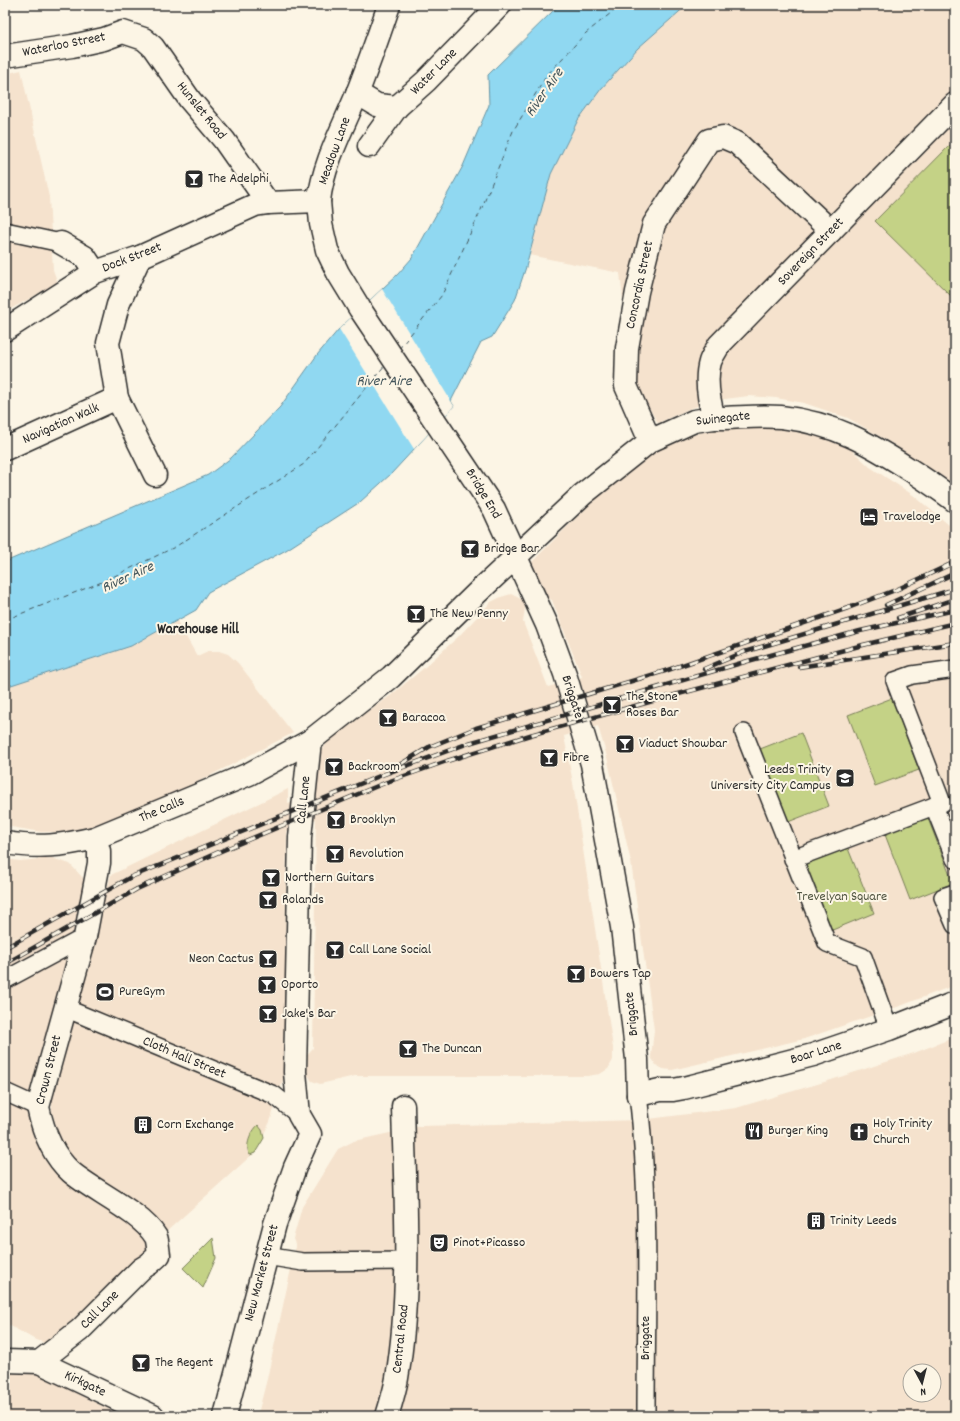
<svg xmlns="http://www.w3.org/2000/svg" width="960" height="1421" viewBox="0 0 960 1421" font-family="Dekko,sans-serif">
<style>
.built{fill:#f5e2cd;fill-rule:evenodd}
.green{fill:#c4d286;stroke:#787e58}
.water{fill:#90d8f1;stroke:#6893a2}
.pier{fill:#fcf5e5}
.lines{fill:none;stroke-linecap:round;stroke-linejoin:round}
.ferry{stroke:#44565c;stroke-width:1;stroke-dasharray:5 4;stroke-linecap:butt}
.pedestrian-casing{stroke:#2b2b2b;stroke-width:20}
.minor-casing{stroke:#2b2b2b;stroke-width:25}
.tertiary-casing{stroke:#2b2b2b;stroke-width:25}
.pedestrian{stroke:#fcf5e5;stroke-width:17}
.minor{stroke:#fcf5e5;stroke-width:22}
.tertiary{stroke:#fcf5e5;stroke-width:22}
.rail-casing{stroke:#2b2b2b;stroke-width:4.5}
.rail{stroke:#fcf5e5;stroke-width:3;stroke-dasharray:9;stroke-linecap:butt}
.labels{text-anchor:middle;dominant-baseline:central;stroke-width:4;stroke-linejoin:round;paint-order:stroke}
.street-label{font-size:14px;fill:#2b2b2b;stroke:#fcf5e5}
.poi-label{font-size:14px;fill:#2b2b2b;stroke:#fcf5e5;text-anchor:start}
.park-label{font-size:14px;fill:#515542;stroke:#fcf5e5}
.water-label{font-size:15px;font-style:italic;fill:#44565c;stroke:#fcf5e5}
.neighbourhood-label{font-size:15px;font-weight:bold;fill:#2b2b2b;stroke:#fcf5e5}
</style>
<rect width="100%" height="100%" fill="#fcf5e5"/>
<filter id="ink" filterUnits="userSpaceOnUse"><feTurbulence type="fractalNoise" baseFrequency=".025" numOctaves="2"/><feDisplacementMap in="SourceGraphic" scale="8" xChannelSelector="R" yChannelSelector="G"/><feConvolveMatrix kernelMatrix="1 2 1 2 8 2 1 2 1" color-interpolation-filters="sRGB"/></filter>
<g filter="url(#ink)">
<g class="built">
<path d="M687 5H955V489L893 444 848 418 804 403 776 398 749 396 725 399 691 408 658 423 645 401 633 386 620 273 529 255 551 174 578 120 601 89 638 48Z"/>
<path d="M21 70 49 197 53 270 58 283 5 312V74Z"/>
<path d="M754 425 816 433 841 440 870 467 913 495 955 530V985L903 1005 804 1039 672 1070 663 1069 656 1065 651 1057 654 1030 631 862 607 757 598 726 564 736 573 783 613 1048V1060L608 1069 600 1074 587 1076H355L320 1084 312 1081 305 1071V1057L313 1048 316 819 287 830 285 956 287 1036 283 1080 270 1122 254 1153 166 1232 153 1228 84 1172 67 1153 57 1131 52 1111V1096L99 922 73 937 33 1093 34 1129 124 1216 148 1243 146 1252 74 1318 58 1338 47 1344 32 1338 5 1323V943L19 935 5 942V859L20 861 52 858 70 864 83 878 87 897 108 886 111 875 288 789V803L316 792 317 755 329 741 341 730 390 696 425 667 459 636 491 602 501 597 511 594 523 600 525 608 523 622 548 687 582 677 552 600 541 595 531 563 609 485 646 456 684 437 712 430Z"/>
<path d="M177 621 197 656 208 651H219L228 654 238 663 293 733 137 813 89 830 66 832H41L5 826V687L131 646Z"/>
<path d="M955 1037V1416H252L259 1410 267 1379 296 1246 293 1239 302 1207 338 1149 354 1141 421 1126 641 1120 736 1108 831 1080 914 1053ZM910 1371H934V1395H910Z"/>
<path d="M30 1369 122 1416H5V1371Z"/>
</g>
<g class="green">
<path d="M955 140V300L875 221Z"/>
<path d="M892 698 919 770 875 786 848 715Z"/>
<path d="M801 733 829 806 788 822 760 749Z"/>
<path d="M927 816 953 883 910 900 884 832Z"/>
<path d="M847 846 874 913 830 931 804 863Z"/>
<path d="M258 1125 262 1130 264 1138 255 1153 250 1155C244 1146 251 1132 258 1125Z"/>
<path d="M213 1238 216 1258 203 1288 183 1268Z"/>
</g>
<path class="water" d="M559 5H687L638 48 601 89 578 120 551 174 526 267 515 300 492 337 481 342 451 401 454 406 391 474 360 502 286 550 208 592 196 610 131 646 5 687V562L208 475 231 458 280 407 317 355 339 329 398 274 412 258 463 166 489 105 488 75Z"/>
<path class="pier" d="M382 289 454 406 414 449 339 329Z"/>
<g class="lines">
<g class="ferry">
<path d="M399 349 442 295 481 210 513 131 547 75 586 33 621 5"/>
<path d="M5 620 102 582 175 547 304 464 385 365"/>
</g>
<g class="pedestrian-casing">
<g id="pedestrian">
<path d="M5 231 61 243"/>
<path d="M955 669 912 675 895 681 942 803 934 806 955 859"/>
<path d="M744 733 827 943 863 957 889 1029"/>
<path d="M793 859 934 806"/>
<path d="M955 893 943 897 955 925"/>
<path d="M5 980 85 937"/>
<path d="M65 1008 274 1095 299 1115"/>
<path d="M5 1092 38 1107"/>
<path d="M638 1095C651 1201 646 1309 646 1416"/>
<path d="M266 1256 303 1262 407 1261"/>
</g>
</g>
<g class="minor-casing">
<g id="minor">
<path d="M5 56 72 46 104 39 123 32 144 39 153 47 190 100 224 140 268 203 255 205 140 257 95 272 5 330"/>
<path d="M357 93 377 105 397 107"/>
<path d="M955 104 719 345C716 351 712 356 710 362 705 379 709 401 714 418 737 418 759 415 781 417 834 423 869 443 912 471 927 481 941 490 955 501"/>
<path d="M369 146 397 107 426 81 500 5"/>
<path d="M319 201 321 224 327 250 338 273 360 309 494 509 547 625 565 674 592 764 622 927 637 1059 638 1095"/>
<path d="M61 243 85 257 95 272"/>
<path d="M117 398 155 475"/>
<path d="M650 441 626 386 627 348 637 292 654 224 709 140 723 137 737 143 831 231"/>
<path d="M5 449 117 398 108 343 118 305 140 257"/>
<path d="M638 1095 660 1090H673L684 1088 813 1055 889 1029 955 1003"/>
<path d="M5 1361 39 1362 153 1416"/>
<path d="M39 1362 80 1330 141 1269 149 1264 159 1255C158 1250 158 1242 156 1237 141 1212 93 1191 71 1172 52 1155 43 1131 38 1107L85 937 99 863V851L95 838"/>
<path d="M225 1416 275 1224 295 1167 310 1134 299 1115 295 1072 300 837 310 741"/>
<path d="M387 1416C391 1403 395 1390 397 1378 412 1288 405 1196 403 1106"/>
</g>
</g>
<g class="tertiary-casing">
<g id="tertiary">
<path d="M268 203 319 201C323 164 343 128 357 94 368 65 379 35 389 5"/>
<path d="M5 843C40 848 61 846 95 838L249 774 310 741 391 677 478 592 582 495 650 441 694 421 714 418"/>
</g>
</g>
<use href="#pedestrian" class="pedestrian"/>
<use href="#minor" class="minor"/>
<use href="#tertiary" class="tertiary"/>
<g class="rail-casing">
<g id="rail">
<path d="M886 605 955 573"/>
<path d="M898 618 955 599"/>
<path d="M799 667 955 643"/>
<path d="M704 669 744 652 955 589"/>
<path d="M401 764 429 747 476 728 665 671 848 608 898 589 955 562"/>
<path d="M5 948 131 877 382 775 469 743 748 661 860 631 955 610"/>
<path d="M5 964 137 889 221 851 387 782 447 761 530 735 671 696 863 645 955 623"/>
</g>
</g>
<use href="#rail" class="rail"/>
</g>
</g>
<defs>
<g id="bar-square" transform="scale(1)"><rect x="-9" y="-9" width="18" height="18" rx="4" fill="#2b2b2b" stroke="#fcf5e5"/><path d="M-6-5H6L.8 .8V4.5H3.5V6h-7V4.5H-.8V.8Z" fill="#fff"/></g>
<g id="hotel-square" transform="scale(1)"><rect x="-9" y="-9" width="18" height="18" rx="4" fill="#2b2b2b" stroke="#fcf5e5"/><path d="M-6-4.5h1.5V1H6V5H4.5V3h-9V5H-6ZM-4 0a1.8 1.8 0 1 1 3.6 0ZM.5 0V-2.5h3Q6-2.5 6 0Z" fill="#fff"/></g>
<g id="university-square" transform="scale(1)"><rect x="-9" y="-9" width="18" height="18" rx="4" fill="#2b2b2b" stroke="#fcf5e5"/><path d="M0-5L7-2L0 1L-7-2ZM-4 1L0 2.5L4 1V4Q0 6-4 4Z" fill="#fff"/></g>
<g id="stadium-square" transform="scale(1)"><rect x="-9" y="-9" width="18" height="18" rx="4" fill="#2b2b2b" stroke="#fcf5e5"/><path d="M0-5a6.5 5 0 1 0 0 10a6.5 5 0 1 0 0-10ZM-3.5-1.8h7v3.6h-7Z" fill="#fff"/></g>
<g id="building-square" transform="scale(1)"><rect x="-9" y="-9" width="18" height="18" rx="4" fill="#2b2b2b" stroke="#fcf5e5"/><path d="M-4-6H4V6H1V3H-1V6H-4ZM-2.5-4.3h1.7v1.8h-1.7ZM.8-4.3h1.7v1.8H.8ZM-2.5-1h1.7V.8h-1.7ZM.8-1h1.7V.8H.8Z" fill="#fff"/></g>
<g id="restaurant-square" transform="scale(1)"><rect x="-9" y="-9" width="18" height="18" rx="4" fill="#2b2b2b" stroke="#fcf5e5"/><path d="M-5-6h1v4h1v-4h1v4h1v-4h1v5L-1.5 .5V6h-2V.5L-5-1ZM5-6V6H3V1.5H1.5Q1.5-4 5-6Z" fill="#fff"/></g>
<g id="church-square" transform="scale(1)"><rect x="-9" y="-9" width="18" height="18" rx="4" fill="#2b2b2b" stroke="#fcf5e5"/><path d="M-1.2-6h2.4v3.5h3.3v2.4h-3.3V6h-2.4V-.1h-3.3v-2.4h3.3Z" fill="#fff"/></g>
<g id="theatre-square" transform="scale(1)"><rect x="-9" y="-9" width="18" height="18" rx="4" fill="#2b2b2b" stroke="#fcf5e5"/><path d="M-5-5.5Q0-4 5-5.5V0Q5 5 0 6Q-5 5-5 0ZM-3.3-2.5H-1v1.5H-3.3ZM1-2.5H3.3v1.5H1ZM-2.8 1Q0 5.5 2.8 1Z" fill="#fff"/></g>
</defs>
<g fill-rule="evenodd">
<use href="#bar-square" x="194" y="179"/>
<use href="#hotel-square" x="869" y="517"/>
<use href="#bar-square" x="470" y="549"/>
<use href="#bar-square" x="416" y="614"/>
<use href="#bar-square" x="612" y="705"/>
<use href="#bar-square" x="388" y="718"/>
<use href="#bar-square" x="625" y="744"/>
<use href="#bar-square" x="549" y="758"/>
<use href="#bar-square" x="334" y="767"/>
<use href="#university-square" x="845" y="778"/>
<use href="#bar-square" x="336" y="820"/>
<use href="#bar-square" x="335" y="854"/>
<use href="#bar-square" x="271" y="878"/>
<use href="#bar-square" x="268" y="900"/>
<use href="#bar-square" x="335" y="950"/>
<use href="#bar-square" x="268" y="959"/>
<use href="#bar-square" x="576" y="974"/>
<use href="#bar-square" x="267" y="985"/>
<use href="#stadium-square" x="105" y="992"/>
<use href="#bar-square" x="268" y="1014"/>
<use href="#bar-square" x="408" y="1049"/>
<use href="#building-square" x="143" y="1125"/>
<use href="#restaurant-square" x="754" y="1131"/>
<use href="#church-square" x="859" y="1132"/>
<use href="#building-square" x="816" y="1221"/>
<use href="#theatre-square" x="439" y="1243"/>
<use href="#bar-square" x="141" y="1363"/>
</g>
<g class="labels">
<g class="street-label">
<text transform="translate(64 45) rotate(-11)">Waterloo Street</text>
<text transform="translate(434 72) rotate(-45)">Water Lane</text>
<text transform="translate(201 111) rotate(51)">Hunslet Road</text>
<text transform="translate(335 151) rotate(-70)">Meadow Lane</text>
<text transform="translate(811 252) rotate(-46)">Sovereign Street</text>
<text transform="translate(132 258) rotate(-21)">Dock Street</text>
<text transform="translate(640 285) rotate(-78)">Concordia Street</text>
<text transform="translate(723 419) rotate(-6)">Swinegate</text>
<text transform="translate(61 424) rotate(-24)">Navigation Walk</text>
<text transform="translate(483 494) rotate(59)">Bridge End</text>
<text transform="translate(572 697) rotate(72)">Briggate</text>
<text transform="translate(304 800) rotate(-84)">Call Lane</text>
<text transform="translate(162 810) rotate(-23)">The Calls</text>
<text transform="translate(632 1014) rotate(-96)">Briggate</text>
<text transform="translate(816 1053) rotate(-17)">Boar Lane</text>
<text transform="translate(184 1058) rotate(23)">Cloth Hall Street</text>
<text transform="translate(49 1070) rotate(-76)">Crown Street</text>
<text transform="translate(262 1273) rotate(-75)">New Market Street</text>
<text transform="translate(100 1310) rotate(-45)">Call Lane</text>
<text transform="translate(646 1338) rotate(-90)">Briggate</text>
<text transform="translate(401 1339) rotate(-84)">Central Road</text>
<text transform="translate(85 1384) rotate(25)">Kirkgate</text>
</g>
<g class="poi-label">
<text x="208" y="179">The Adelphi</text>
<text x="883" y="517">Travelodge</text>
<text x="484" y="549">Bridge Bar</text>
<text x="430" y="614">The New Penny</text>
<text x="626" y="697">The Stone<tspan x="626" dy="16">Roses Bar</tspan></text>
<text x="402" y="718">Baracoa</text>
<text x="639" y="744">Viaduct Showbar</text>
<text x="563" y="758">Fibre</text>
<text x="348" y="767">Backroom</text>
<text x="831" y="770" text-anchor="end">Leeds Trinity<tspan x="831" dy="16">University City Campus</tspan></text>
<text x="350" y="820">Brooklyn</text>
<text x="349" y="854">Revolution</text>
<text x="285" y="878">Northern Guitars</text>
<text x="282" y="900">Rolands</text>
<text x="349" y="950">Call Lane Social</text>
<text x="254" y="959" text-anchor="end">Neon Cactus</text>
<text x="590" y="974">Bowers Tap</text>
<text x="281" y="985">Oporto</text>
<text x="119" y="992">PureGym</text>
<text x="282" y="1014">Jake's Bar</text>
<text x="422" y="1049">The Duncan</text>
<text x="873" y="1124">Holy Trinity<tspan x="873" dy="16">Church</tspan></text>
<text x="157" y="1125">Corn Exchange</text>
<text x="768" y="1131">Burger King</text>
<text x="830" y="1221">Trinity Leeds</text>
<text x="453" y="1243">Pinot+Picasso</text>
<text x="155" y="1363">The Regent</text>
</g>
<g class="park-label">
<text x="842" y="897">Trevelyan Square</text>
</g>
<g class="water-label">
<text transform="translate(545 93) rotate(-55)">River Aire</text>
<text x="384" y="382">River Aire</text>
<text transform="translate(128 578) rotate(-25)">River Aire</text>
</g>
<g class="neighbourhood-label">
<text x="198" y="630">Warehouse Hill</text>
</g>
</g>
<rect width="960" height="1421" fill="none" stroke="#fcf5e5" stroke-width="20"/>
<rect x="10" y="10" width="940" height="1401" fill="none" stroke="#2b2b2b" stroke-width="1.5" filter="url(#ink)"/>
<g transform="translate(922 1383) rotate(173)"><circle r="19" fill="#fcf5e5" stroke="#a8a49b"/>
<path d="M0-3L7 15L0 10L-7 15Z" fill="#2b2b2b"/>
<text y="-6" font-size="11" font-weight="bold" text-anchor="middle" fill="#2b2b2b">N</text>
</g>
</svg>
